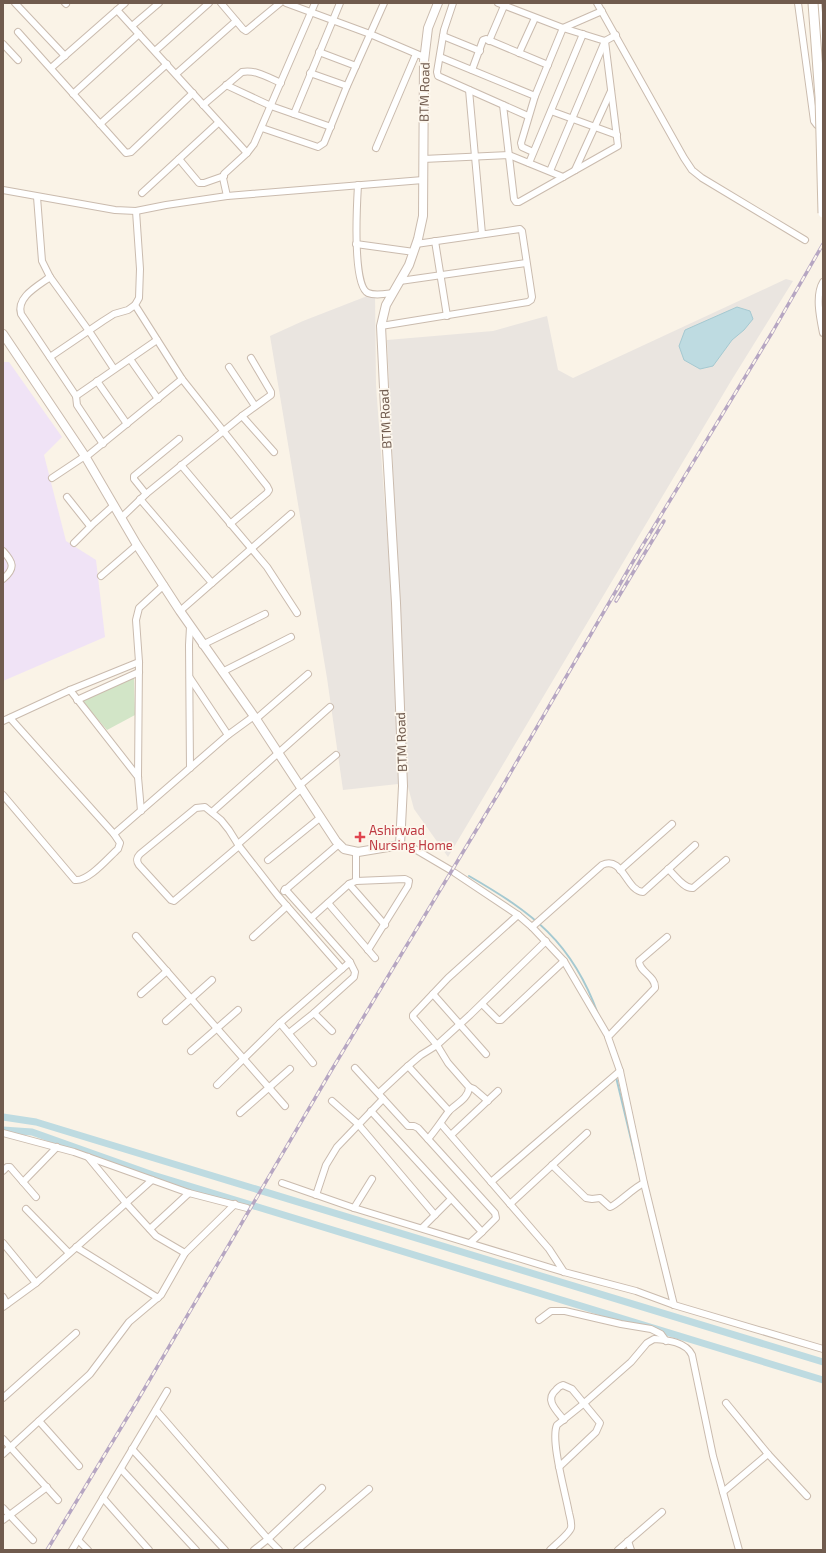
<svg xmlns="http://www.w3.org/2000/svg" width="826" height="1553" viewBox="0 0 826 1553" font-family="'Exo 2',sans-serif">
<style>
.industrial{fill:#eae5e0}
.education{fill:#f0e3f6}
.green{fill:#d2e5c7}
.water{fill:#bedbe1;stroke:#a5c9d1}
.lines{fill:none;stroke-linecap:round;stroke-linejoin:round}
.stream{stroke:#a5c9d1;stroke-width:2}
.canal{stroke:#bedbe1;stroke-width:7}
.minor-casing{stroke:#cabbae;stroke-width:8}
.tertiary-casing{stroke:#cabbae;stroke-width:10}
.minor{stroke:#fff;stroke-width:6}
.tertiary{stroke:#fff;stroke-width:8}
.rail-casing{stroke:#b6a6c2;stroke-width:3.5}
.rail{stroke:#fdf7ed;stroke-width:2;stroke-dasharray:6;stroke-linecap:butt}
.secondary-bridge-casing{stroke:#ccbcac;stroke-width:11;stroke-linecap:butt}
.secondary-bridge{stroke:#fff;stroke-width:9}
.health-dot{fill:#e0444e;stroke:#fdf7ed;stroke-width:1.5}
.labels{text-anchor:middle;dominant-baseline:central;stroke-width:3.5;stroke-linejoin:round;paint-order:stroke}
.street-label{font-size:13px;fill:#705b4e;stroke:#fdf7ed}
.health-label{font-size:13px;fill:#be3a42;stroke:#fdf7ed;text-anchor:start}
</style>
<rect width="100%" height="100%" fill="#faf3e7"/>
<g class="industrial">
<path d="M786 279 793 281 731 381 448 857 414 809 408 787 387 340 493 331 547 316 558 370 573 378Z"/>
<path d="M375 293 376 385 393 615 398 784 343 790 327 678 270 336 303 321Z"/>
</g>
<path class="education" d="M3 362H9L62 437 44 455 66 541 96 560 105 637 3 681Z"/>
<path class="green" d="M134 678 135 715 107 730 82 701Z"/>
<path class="water" d="M737 307 750 311 753 319 744 330 732 340 713 366 700 369 684 360 679 346 685 330Z"/>
<g class="lines">
<g class="stream">
<path d="M469 876C533 913 572 942 598 1014"/>
<path d="M616 1077 636 1160"/>
</g>
<g class="canal">
<path d="M3 1117 36 1122 823 1362"/>
<path d="M3 1130 32 1132 153 1175 823 1380"/>
</g>
<g class="minor-casing">
<g id="minor">
<path d="M15 3 65 56"/>
<path d="M65 3 66 4"/>
<path d="M221 3 243 29 246 31 280 3"/>
<path d="M286 3 370 34 424 57"/>
<path d="M453 3 444 30 437 72 438 76 528 116"/>
<path d="M498 3 563 28 605 41"/>
<path d="M597 3 684 158 692 170 702 178 805 240"/>
<path d="M798 3 814 121 817 125 823 126"/>
<path d="M818 3 823 53"/>
<path d="M117 10 247 153"/>
<path d="M132 26 159 3"/>
<path d="M18 32 126 153 131 152 193 93"/>
<path d="M443 36 480 51"/>
<path d="M489 41 504 6"/>
<path d="M3 44 18 60"/>
<path d="M155 51 209 3"/>
<path d="M319 52 356 66"/>
<path d="M519 53 535 18"/>
<path d="M440 57 535 96"/>
<path d="M51 68 125 3"/>
<path d="M472 70 483 40 486 39 548 65"/>
<path d="M310 73 347 86"/>
<path d="M176 74 236 21"/>
<path d="M226 85 271 106 331 127"/>
<path d="M469 90 482 234"/>
<path d="M73 94 139 34"/>
<path d="M203 105 242 72C255 69 269 78 281 83"/>
<path d="M503 105 514 199 516 202H519L618 146 605 41"/>
<path d="M551 111 617 135"/>
<path d="M294 114 340 3"/>
<path d="M100 124 167 64"/>
<path d="M262 128 318 147 324 143 347 86 384 3"/>
<path d="M376 148 416 54"/>
<path d="M533 152 522 147 521 143 535 96 563 28 602 11"/>
<path d="M179 159 199 183H204L224 176"/>
<path d="M423 159 509 155 563 177"/>
<path d="M529 163 583 34"/>
<path d="M575 170 611 91"/>
<path d="M550 171 605 41 616 35"/>
<path d="M358 185C357 202 352 286 368 293 375 296 385 294 392 293"/>
<path d="M3 190 115 210 136 211 166 205 227 196 423 180"/>
<path d="M142 193 218 123"/>
<path d="M227 196 223 178 224 174 247 153 254 144 315 3"/>
<path d="M37 197 42 261 50 277 89 331 114 369"/>
<path d="M136 211 140 269 139 298 135 305 182 379 267 486 269 490 267 493 230 524"/>
<path d="M435 241 447 316"/>
<path d="M356 244 414 252"/>
<path d="M50 277C38 286 16 297 21 314L76 396 77 405 103 444"/>
<path d="M400 281 526 263"/>
<path d="M823 282C815 295 820 318 823 333"/>
<path d="M381 326 528 302 531 300 532 297 522 231 520 229 416 244"/>
<path d="M50 357 103 321 114 314 128 310 135 305"/>
<path d="M130 359 158 399"/>
<path d="M229 367 255 406"/>
<path d="M97 381 127 424"/>
<path d="M76 396 157 340"/>
<path d="M242 416 274 452"/>
<path d="M86 457 182 379"/>
<path d="M181 465 267 567 297 613"/>
<path d="M52 478 85 456"/>
<path d="M146 494 134 479V476L179 439"/>
<path d="M67 497 90 526"/>
<path d="M140 499 212 583"/>
<path d="M121 518 146 494 242 416 271 395V392L251 358"/>
<path d="M74 543 94 523 113 506"/>
<path d="M3 551C13 562 16 568 3 579"/>
<path d="M101 576 137 545"/>
<path d="M180 611 291 514"/>
<path d="M202 645 265 614"/>
<path d="M222 672 291 637"/>
<path d="M190 678 228 735"/>
<path d="M70 690 138 777"/>
<path d="M77 700 139 672"/>
<path d="M256 719 308 674"/>
<path d="M3 721 70 690 139 662"/>
<path d="M190 768 189 645 190 627"/>
<path d="M300 785 336 755"/>
<path d="M3 795 75 880C88 882 108 858 118 849L120 843 114 834 10 718"/>
<path d="M141 811 138 777 139 662 136 620 139 608 164 585"/>
<path d="M212 812 330 707"/>
<path d="M114 834 228 735 254 716"/>
<path d="M238 844 302 788"/>
<path d="M400 845 413 848 452 871"/>
<path d="M239 846 174 901 171 900 139 865C136 861 137 857 140 854L196 808 205 807 221 820 229 830 239 846 278 896 342 969"/>
<path d="M268 860 321 817"/>
<path d="M668 869C675 875 684 889 693 888L726 860"/>
<path d="M620 870 672 824"/>
<path d="M455 873 518 915 532 927 564 961 608 1036"/>
<path d="M356 881 405 879 409 881 408 886 368 950"/>
<path d="M349 884 385 925"/>
<path d="M285 889 350 962 355 972 354 977 314 1013 289 1033"/>
<path d="M284 891 339 844"/>
<path d="M328 903 375 958"/>
<path d="M311 918 349 884 356 881V851"/>
<path d="M532 927 602 865C623 855 626 891 643 892L695 845"/>
<path d="M136 936 285 1106"/>
<path d="M253 937 287 906"/>
<path d="M667 937 639 961C639 972 656 976 655 988L608 1037 620 1071 644 1183 674 1305"/>
<path d="M141 994 167 971"/>
<path d="M433 994 486 1054"/>
<path d="M482 1004 498 1020H501L564 961"/>
<path d="M314 1013 332 1031"/>
<path d="M166 1021 212 980"/>
<path d="M280 1023 313 1063"/>
<path d="M191 1051 238 1010"/>
<path d="M408 1066 449 1111"/>
<path d="M355 1068 408 1126H414L418 1128 495 1213 496 1218 482 1232"/>
<path d="M217 1085 280 1023 350 962"/>
<path d="M469 1087 474 1089 488 1101"/>
<path d="M379 1093 408 1066 421 1055 437 1045 470 1015 546 941"/>
<path d="M332 1101 358 1124 435 1215"/>
<path d="M371 1111 482 1232 470 1243"/>
<path d="M240 1113 290 1069"/>
<path d="M441 1124 549 1249 564 1272"/>
<path d="M3 1133 74 1152 189 1193 247 1208"/>
<path d="M451 1135 498 1091"/>
<path d="M428 1139C436 1130 442 1120 449 1111 456 1104 469 1098 469 1087L448 1063 437 1045 413 1017V1015L448 978 518 915"/>
<path d="M88 1157 126 1203 156 1236 185 1253"/>
<path d="M552 1165 586 1198 592 1199 600 1198 610 1207C616 1206 634 1187 644 1183"/>
<path d="M3 1171 7 1167H10L36 1197"/>
<path d="M23 1182 57 1147"/>
<path d="M491 1182 620 1071"/>
<path d="M282 1183 354 1208 564 1272 636 1291 674 1305 823 1349"/>
<path d="M316 1195 326 1165 337 1147 383 1099"/>
<path d="M510 1204 587 1133"/>
<path d="M354 1208 372 1179"/>
<path d="M26 1209 69 1253"/>
<path d="M422 1228 451 1199"/>
<path d="M150 1229 189 1193"/>
<path d="M3 1243 36 1283"/>
<path d="M76 1247 158 1298"/>
<path d="M3 1297 7 1304"/>
<path d="M3 1307 36 1283 152 1180"/>
<path d="M539 1320 551 1311H565L621 1324 651 1329 661 1334 666 1341"/>
<path d="M3 1398 76 1333"/>
<path d="M726 1403 768 1454 807 1496"/>
<path d="M156 1410 268 1539 279 1550"/>
<path d="M39 1421 79 1466"/>
<path d="M3 1439 58 1500"/>
<path d="M132 1449 225 1550"/>
<path d="M3 1454 90 1374 129 1322 161 1295 185 1253 235 1204"/>
<path d="M559 1467 596 1432 600 1423 572 1389 563 1385C560 1386 558 1387 556 1390 544 1400 557 1411 564 1420"/>
<path d="M121 1469 196 1550"/>
<path d="M723 1492 768 1454"/>
<path d="M103 1498 149 1550"/>
<path d="M3 1508 33 1540"/>
<path d="M3 1520 47 1487"/>
<path d="M78 1540 88 1550"/>
<path d="M628 1541 631 1550"/>
<path d="M72 1550 167 1391"/>
<path d="M254 1550 268 1539 322 1488"/>
<path d="M297 1550 369 1489"/>
<path d="M550 1550C555 1545 569 1534 571 1528 572 1523 570 1517 569 1513 566 1495 550 1440 557 1425L582 1405 631 1362 647 1343 654 1339C668 1340 686 1342 692 1355L713 1456 739 1550"/>
<path d="M618 1550 662 1512"/>
</g>
</g>
<g class="tertiary-casing">
<path id="tertiary" d="M3 334 85 456 137 545 180 611 256 719 336 841 344 849 358 852 400 845 403 786 396 603 387 449 381 326 386 305 409 265 418 239 423 216 424 61 428 28 438 3"/>
</g>
<use href="#minor" class="minor"/>
<use href="#tertiary" class="tertiary"/>
<g class="rail-casing">
<g id="rail">
<path d="M616 601 664 521"/>
<path d="M47 1550 136 1403 331 1071 501 789 638 553 773 331 823 244"/>
</g>
</g>
<use href="#rail" class="rail"/>
<g class="secondary-bridge-casing">
<path id="secondary-bridge" d="M813 3 820 97 823 213"/>
</g>
<use href="#secondary-bridge" class="secondary-bridge"/>
</g>
<path class="health-dot" d="M358 831h4v4h4v4h-4v4h-4v-4h-4v-4h4z"/>
<g class="labels">
<g class="street-label">
<text transform="translate(424 92) rotate(-89)">BTM Road</text>
<text transform="translate(385 419) rotate(-93)">BTM Road</text>
<text transform="translate(401 742) rotate(-92)">BTM Road</text>
</g>
<g class="health-label">
<text x="369" y="830">Ashirwad<tspan x="369" dy="15">Nursing Home</tspan></text>
</g>
</g>
<rect width="826" height="1553" fill="none" stroke="#705b4e" stroke-width="8"/>
</svg>
